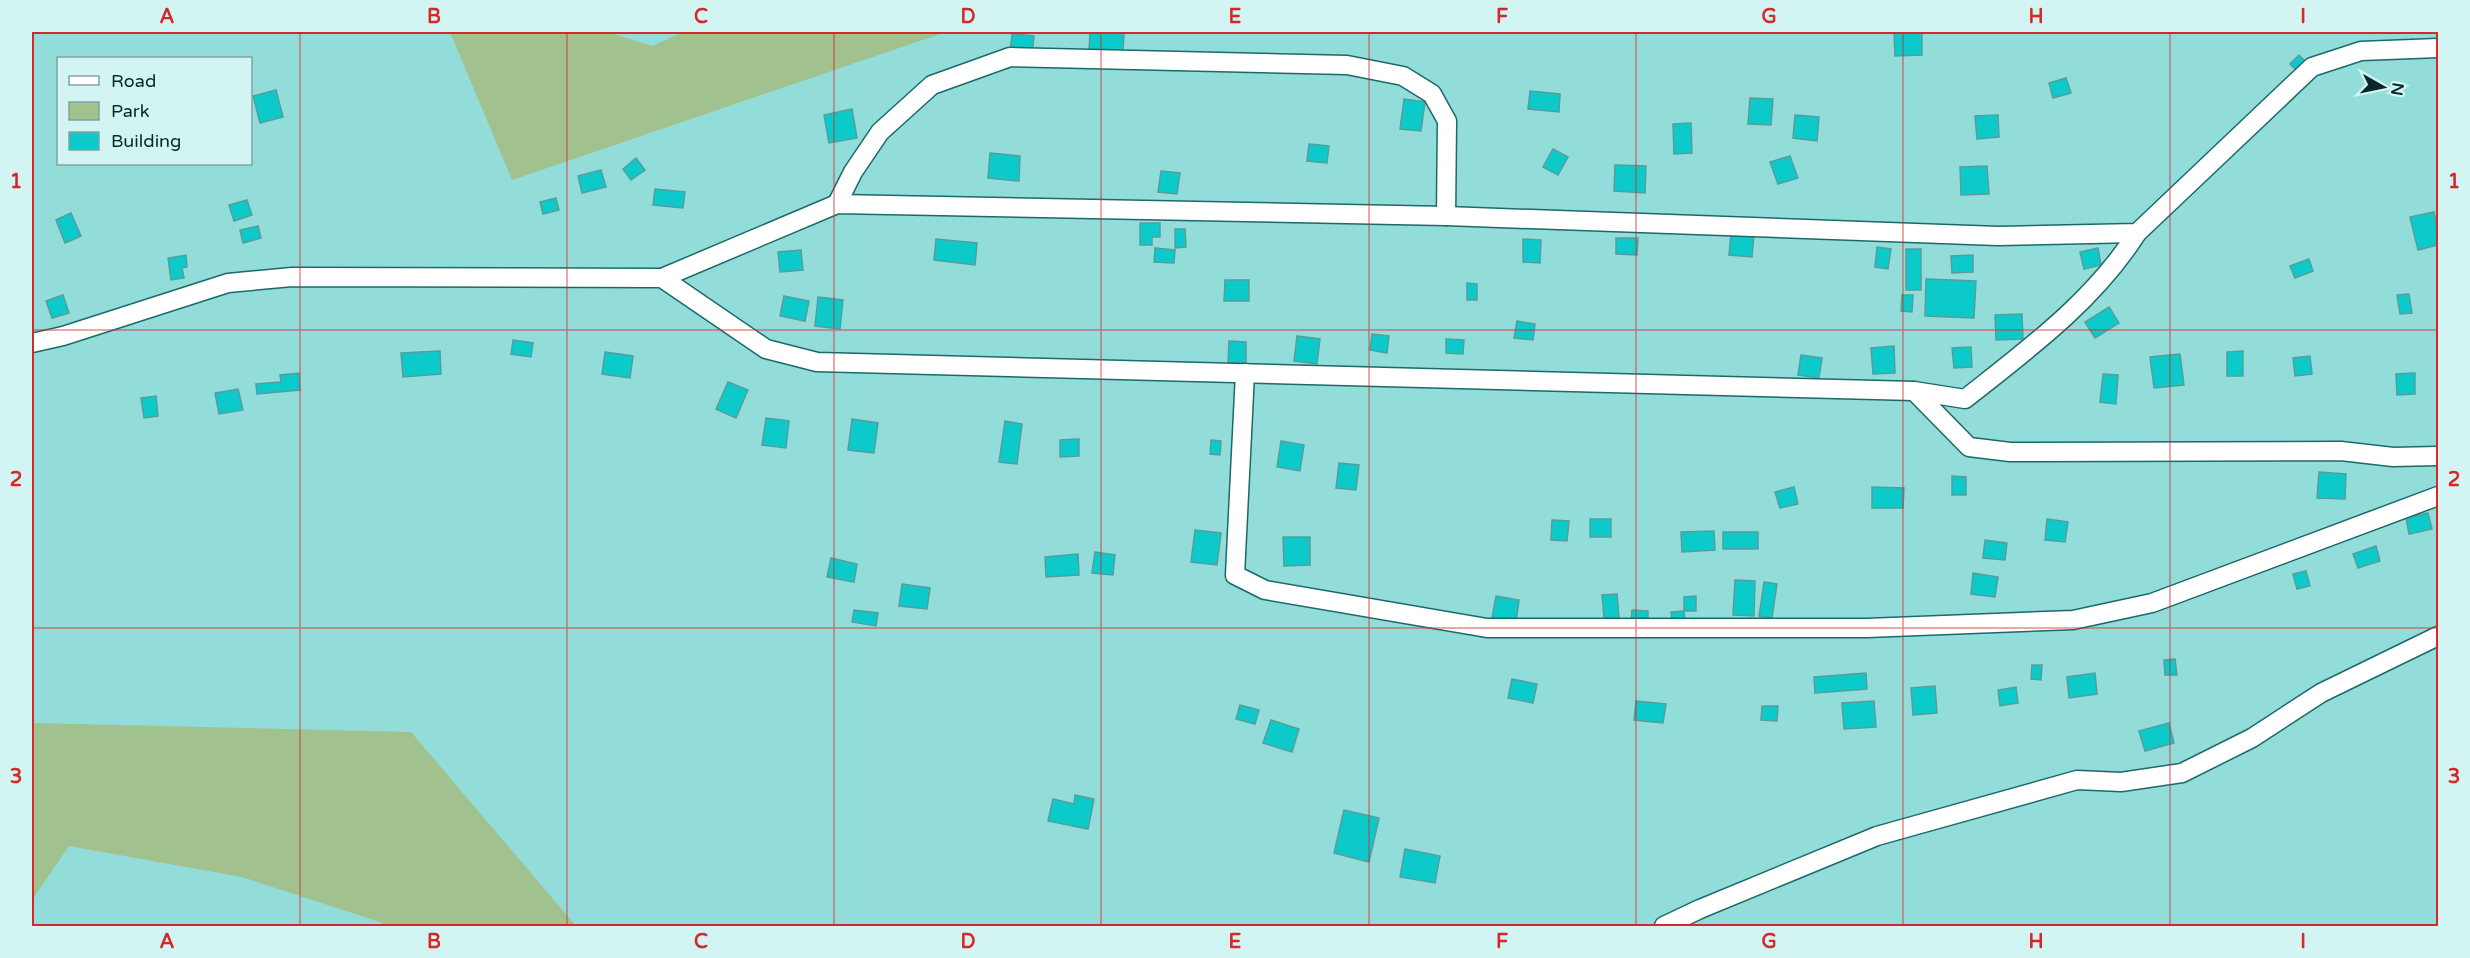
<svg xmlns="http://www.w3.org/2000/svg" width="2470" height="958" viewBox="0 0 2470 958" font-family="'Varela Round',sans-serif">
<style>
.green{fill:#a1c18e}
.building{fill:#0dcaca;stroke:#559e9d;stroke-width:1.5}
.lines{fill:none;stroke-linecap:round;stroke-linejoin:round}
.minor-casing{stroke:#1a6a69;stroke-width:21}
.minor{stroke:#fff;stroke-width:18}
.grid{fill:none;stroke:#d62828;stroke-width:1.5;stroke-opacity:0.55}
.neatline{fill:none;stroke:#d62828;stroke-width:2}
.grid-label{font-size:20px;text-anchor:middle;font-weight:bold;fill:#d62828}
</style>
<rect width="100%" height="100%" fill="#92dcda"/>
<g class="green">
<path d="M450 32H608L652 46 684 32H946L512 180Z"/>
<path d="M32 723 411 732 576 926H384L380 922 242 877 69 846 32 900Z"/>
</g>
<g class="building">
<path d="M1090 32H1124L1123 52 1089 50Z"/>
<path d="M1894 32H1922V55L1895 56Z"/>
<path d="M1012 34 1034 36 1032 54 1010 52Z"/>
<path d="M2299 55 2308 64 2299 73 2290 64Z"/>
<path d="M2066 78 2071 93 2053 98 2049 83Z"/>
<path d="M276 90 283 117 260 123 253 96Z"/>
<path d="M1530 91 1560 94 1559 112 1528 109Z"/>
<path d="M1750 98 1773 99 1771 125 1748 124Z"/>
<path d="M1404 99 1425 102 1421 131 1400 129Z"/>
<path d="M852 109 857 138 829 143 824 115Z"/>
<path d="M1795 115 1819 117 1817 141 1793 138Z"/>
<path d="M1998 115 1999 137 1977 139 1975 116Z"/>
<path d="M1691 123 1692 153 1674 154 1673 124Z"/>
<path d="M1309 144 1329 146 1327 163 1307 161Z"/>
<path d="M1553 149 1568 157 1558 175 1543 167Z"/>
<path d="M990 153 1020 156 1019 181 988 178Z"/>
<path d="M1790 156 1798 178 1778 184 1770 162Z"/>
<path d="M636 158 645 170 631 180 623 169Z"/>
<path d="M1615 165 1646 166 1645 193 1614 191Z"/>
<path d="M1987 166 1989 194 1961 195 1960 167Z"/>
<path d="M601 170 606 187 582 193 578 176Z"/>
<path d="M1161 171 1180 173 1177 194 1158 192Z"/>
<path d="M655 189 685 192 683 208 653 205Z"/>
<path d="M556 198 559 210 543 214 540 202Z"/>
<path d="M247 200 252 215 234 221 229 205Z"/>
<path d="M2434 212 2438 231V245L2418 250 2410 217Z"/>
<path d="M71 213 81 236 65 243 56 220Z"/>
<path d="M1140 223H1160V237H1152V245H1140Z"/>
<path d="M258 226 261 238 243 243 240 230Z"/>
<path d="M1175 229H1185L1186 247 1175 248Z"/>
<path d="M1731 232 1754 234 1752 257 1729 255Z"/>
<path d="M1616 238H1638L1637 255 1616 254Z"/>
<path d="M936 239 977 243 975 265 934 260Z"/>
<path d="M1523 239 1541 240 1540 263 1523 262Z"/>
<path d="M1877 247 1891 249 1888 269 1875 267Z"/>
<path d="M1155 248 1175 250 1174 263 1154 262Z"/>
<path d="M2098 248 2101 265 2084 269 2080 252Z"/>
<rect x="1906" y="249" width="15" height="41"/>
<path d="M801 250 803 270 780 272 778 252Z"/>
<path d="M186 255 187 267 182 268 184 278 171 280 168 258Z"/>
<path d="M1973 255V272L1952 273 1951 256Z"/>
<path d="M2309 259 2313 271 2295 278 2290 266Z"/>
<path d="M1926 279 1976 281 1974 318 1925 316Z"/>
<path d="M1225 280H1249V301H1224Z"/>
<path d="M1467 283 1477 284V300H1467Z"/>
<path d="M2409 294 2412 313 2400 314 2397 295Z"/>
<path d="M63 295 69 313 52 318 46 301Z"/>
<path d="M1902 295H1913L1912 312 1901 311Z"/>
<path d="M784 296 809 301 805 321 780 316Z"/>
<path d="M818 297 843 300 840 329 815 326Z"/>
<path d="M2109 307 2119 323 2095 338 2085 322Z"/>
<path d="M2022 314 2023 339 1996 340 1995 315Z"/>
<path d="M1517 321 1535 324 1533 340 1514 338Z"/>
<path d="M1372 334 1389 336 1387 353 1370 350Z"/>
<path d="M1297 336 1320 339 1317 364 1294 361Z"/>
<path d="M1446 339 1464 340 1463 354 1446 353Z"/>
<path d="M513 340 533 343 531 357 511 354Z"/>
<path d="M1229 341 1246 342V363H1228Z"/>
<path d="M1894 346 1895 373 1873 374 1871 348Z"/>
<path d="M1971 347 1972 367 1954 368 1952 348Z"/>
<path d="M440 351 441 374 403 377 401 353Z"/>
<path d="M2243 351V376H2227V352Z"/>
<path d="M605 352 633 356 630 378 602 374Z"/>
<path d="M2180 354 2184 385 2154 388 2150 357Z"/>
<path d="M1801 355 1822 358 1819 378 1798 375Z"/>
<path d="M2310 356 2312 374 2295 376 2293 358Z"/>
<path d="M299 373 300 390 257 394 256 384 281 382 280 375Z"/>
<path d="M2415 373V394L2397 395 2396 374Z"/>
<path d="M2103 374 2118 375 2116 404 2100 402Z"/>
<path d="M728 382 748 390 736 418 716 409Z"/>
<path d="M238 389 243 410 219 414 215 393Z"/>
<path d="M156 396 158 416 144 418 141 398Z"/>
<path d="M766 418 789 421 786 448 762 445Z"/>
<path d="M852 419 878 423 874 453 848 450Z"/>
<path d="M1005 421 1022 424 1017 464 999 462Z"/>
<path d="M1079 439V456L1060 457V440Z"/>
<path d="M1211 440 1221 441 1220 455 1210 454Z"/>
<path d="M1281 441 1304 445 1300 471 1277 467Z"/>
<path d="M1339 463 1359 465 1356 490 1336 488Z"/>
<path d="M2319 472 2346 474 2345 499 2317 498Z"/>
<path d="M1952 476 1966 477V495H1952Z"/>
<path d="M1794 487 1798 504 1780 508 1775 492Z"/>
<path d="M1872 487 1904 488 1903 508H1872Z"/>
<path d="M2428 513 2432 529 2409 534 2406 518Z"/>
<rect x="1590" y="519" width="21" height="18"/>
<path d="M2047 519 2068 522 2065 542 2045 540Z"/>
<path d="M1552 520 1569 521 1567 541 1551 540Z"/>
<path d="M1195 530 1221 533 1217 565 1191 562Z"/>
<path d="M1714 531 1715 550 1682 552 1681 532Z"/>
<rect x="1723" y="532" width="35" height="17"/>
<path d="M1283 537H1310V565L1284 566Z"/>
<path d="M1985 540 2007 543 2005 560 1983 558Z"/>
<path d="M2376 546 2380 561 2358 568 2353 554Z"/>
<path d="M1095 552 1115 555 1113 575 1092 573Z"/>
<path d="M1078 554 1079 575 1046 577 1045 557Z"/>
<path d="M831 558 857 564 854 582 827 577Z"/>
<path d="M2306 571 2310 586 2297 589 2293 574Z"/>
<path d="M1973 573 1998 577 1995 597 1971 594Z"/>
<path d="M1735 580 1755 581 1754 616 1733 615Z"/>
<path d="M1764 582 1777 584 1772 618 1759 616Z"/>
<path d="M902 584 930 588 927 609 899 606Z"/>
<path d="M1617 594 1619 617 1604 618 1602 595Z"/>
<path d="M1496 596 1519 600 1516 622 1492 618Z"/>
<path d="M1696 596V611H1684V597Z"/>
<path d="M854 610 878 613 876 626 852 622Z"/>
<path d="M1632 610 1648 611V623L1631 622Z"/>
<path d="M1684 611 1685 621 1672 622 1671 612Z"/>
<path d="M2175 659 2177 675H2165L2164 660Z"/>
<path d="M2032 665H2042L2041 680 2031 679Z"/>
<path d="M1866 673 1867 689 1815 693 1814 677Z"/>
<path d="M2095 673 2097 694 2069 698 2067 677Z"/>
<path d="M1512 679 1537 684 1533 703 1508 698Z"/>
<path d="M1935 686 1937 713 1913 715 1911 688Z"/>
<path d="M2016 687 2018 703 2000 706 1998 690Z"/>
<path d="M1636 701 1666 704 1663 723 1634 720Z"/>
<path d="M1874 701 1876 727 1844 729 1842 703Z"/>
<path d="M1240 705 1259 710 1255 724 1236 719Z"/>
<path d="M1762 706H1778L1777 721 1761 720Z"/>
<path d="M1271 720 1299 729 1292 752 1263 743Z"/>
<path d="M2169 723 2174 743 2145 751 2139 731Z"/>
<path d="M1075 795 1094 799 1088 829 1048 821 1053 799 1074 804Z"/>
<path d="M1344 810 1379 818 1369 862 1334 853Z"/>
<path d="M1405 849 1440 856 1435 883 1400 877Z"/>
</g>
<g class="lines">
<g class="minor-casing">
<g id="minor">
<path d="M837 204 853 172 880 132 932 85 1010 57 1347 65 1403 76 1432 94 1447 121 1446 216"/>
<path d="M662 278 837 204 1446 216 1998 236 2137 233 2312 67 2361 51 2438 48"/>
<path d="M32 343 63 336 228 283 292 277 662 278 766 349 817 362 1914 391 1965 399C2027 350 2094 301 2137 233"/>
<path d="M1245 373 1235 575 1265 590 1487 628H1867L2073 620 2152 603 2438 496"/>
<path d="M1914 391 1969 447 2010 452 2341 451 2393 457 2438 456"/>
<path d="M1664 926 1700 909 1877 836 2077 780 2121 782 2182 773 2252 738 2321 693 2438 636"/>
</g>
</g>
<use href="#minor" class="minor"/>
</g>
<path class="grid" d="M300 32V926M567 32V926M834 32V926M1101 32V926M1369 32V926M1636 32V926M1903 32V926M2170 32V926M32 330H2438M32 628H2438"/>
<rect width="2470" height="958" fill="none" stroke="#d2f5f4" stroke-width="66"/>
<rect x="57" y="57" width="195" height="108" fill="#d2f5f4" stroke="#81a3a2" stroke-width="1.5"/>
<rect x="69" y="76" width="30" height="9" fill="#ffffff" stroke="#81a3a2" stroke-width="1.5"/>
<text x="111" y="87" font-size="18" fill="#072827">Road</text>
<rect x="69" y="102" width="30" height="18" fill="#a1c18e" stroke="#81a3a2" stroke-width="1.5"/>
<text x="111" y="117" font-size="18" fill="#072827">Park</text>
<rect x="69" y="132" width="30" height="18" fill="#0dcaca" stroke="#81a3a2" stroke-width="1.5"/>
<text x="111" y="147" font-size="18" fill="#072827">Building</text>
<g transform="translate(2383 87) rotate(99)" stroke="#d2f5f4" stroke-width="4.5" paint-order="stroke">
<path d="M0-4.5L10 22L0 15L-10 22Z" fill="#072827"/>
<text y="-9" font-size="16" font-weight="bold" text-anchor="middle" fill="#072827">N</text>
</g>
<rect x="33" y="33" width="2404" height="892" class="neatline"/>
<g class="grid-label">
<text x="167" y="23">A</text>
<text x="434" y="23">B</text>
<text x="701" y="23">C</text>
<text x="968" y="23">D</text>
<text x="1235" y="23">E</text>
<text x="1502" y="23">F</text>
<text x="1769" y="23">G</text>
<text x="2036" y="23">H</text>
<text x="2303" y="23">I</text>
<text x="16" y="188">1</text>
<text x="2454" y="188">1</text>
<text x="16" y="486">2</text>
<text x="2454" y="486">2</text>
<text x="16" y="783">3</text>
<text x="2454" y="783">3</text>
<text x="167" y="948">A</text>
<text x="434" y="948">B</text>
<text x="701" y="948">C</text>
<text x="968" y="948">D</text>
<text x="1235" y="948">E</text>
<text x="1502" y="948">F</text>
<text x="1769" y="948">G</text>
<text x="2036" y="948">H</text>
<text x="2303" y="948">I</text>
</g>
</svg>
